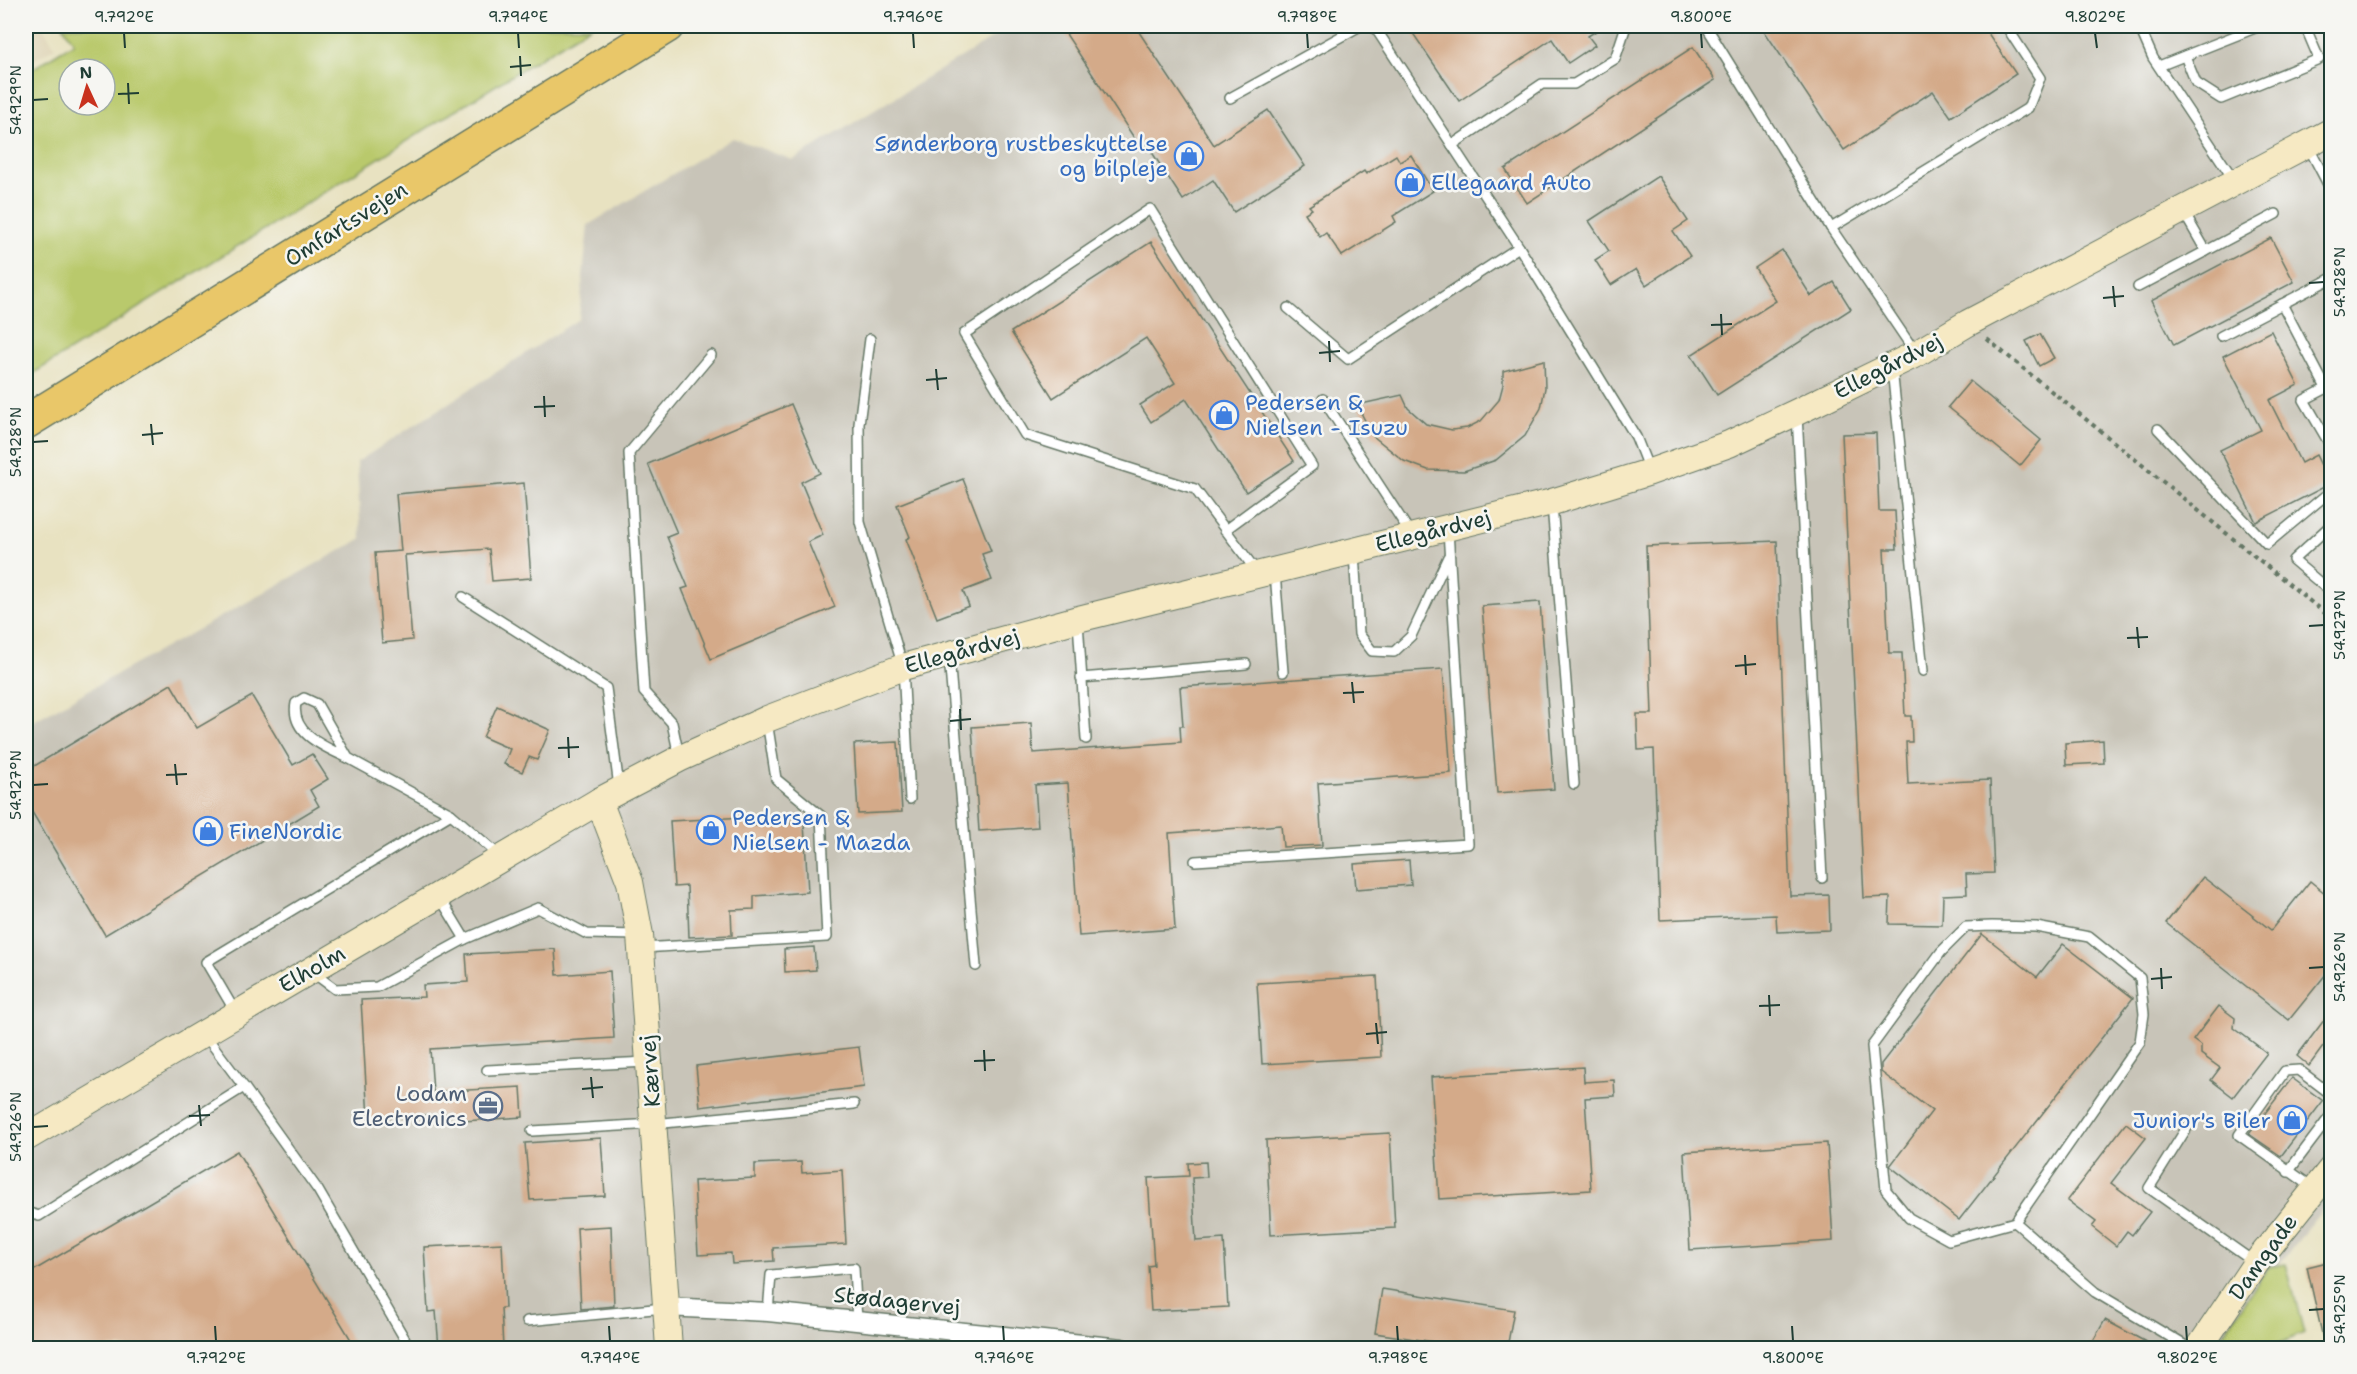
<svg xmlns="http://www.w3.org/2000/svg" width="2357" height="1374" viewBox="0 0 2357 1374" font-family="'Shantell Sans',sans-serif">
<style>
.built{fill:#dfd4b5}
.industrial{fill:#c8c4b8}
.green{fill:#b9c96c;stroke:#6c8350;stroke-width:1.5;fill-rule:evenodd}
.building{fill:#d4aa89}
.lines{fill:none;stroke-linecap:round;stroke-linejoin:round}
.lane-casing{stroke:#657765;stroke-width:12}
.street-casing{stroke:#657765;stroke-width:21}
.secondary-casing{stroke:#657765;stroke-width:28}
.highway-casing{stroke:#657765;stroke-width:36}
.path{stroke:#657765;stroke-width:4;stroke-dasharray:4.5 4.5;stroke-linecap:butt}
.lane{stroke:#fff;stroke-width:9}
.street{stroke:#fff;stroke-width:18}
.secondary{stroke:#f6e9c3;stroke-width:26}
.highway{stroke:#e9c769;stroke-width:33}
.ticks{fill:none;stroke:#1f3d34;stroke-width:2}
.labels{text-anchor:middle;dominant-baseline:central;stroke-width:5;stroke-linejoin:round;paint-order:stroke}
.shop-label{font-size:22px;fill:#366cbe;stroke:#f6f6f2;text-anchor:start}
.street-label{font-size:22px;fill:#1f3d34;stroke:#f6f6f2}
.service-label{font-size:22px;fill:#4e5e75;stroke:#f6f6f2;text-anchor:end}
.neatline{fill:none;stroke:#1f3d34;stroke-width:2}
.ticks-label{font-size:15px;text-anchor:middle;fill:#1f3d34}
</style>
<rect width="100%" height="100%" fill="#f6f6f2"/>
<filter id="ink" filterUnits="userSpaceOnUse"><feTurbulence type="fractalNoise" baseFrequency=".0167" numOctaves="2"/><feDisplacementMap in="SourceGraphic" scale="12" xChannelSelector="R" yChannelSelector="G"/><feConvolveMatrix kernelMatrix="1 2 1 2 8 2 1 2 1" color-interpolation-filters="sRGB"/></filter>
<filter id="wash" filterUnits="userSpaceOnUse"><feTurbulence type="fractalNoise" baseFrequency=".008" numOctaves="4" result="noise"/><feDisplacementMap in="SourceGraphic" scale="24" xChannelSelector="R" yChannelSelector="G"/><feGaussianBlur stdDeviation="1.35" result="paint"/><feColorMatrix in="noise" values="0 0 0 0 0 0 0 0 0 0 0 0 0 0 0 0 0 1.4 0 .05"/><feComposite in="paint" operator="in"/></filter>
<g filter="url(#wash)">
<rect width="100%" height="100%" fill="#e8e2c1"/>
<path class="built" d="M26 26H42L55 47 26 65Z"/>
<path class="industrial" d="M1012 26H2331V1199L2213 1348H26V725L361 539 357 462 579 319 588 225 733 138 793 160Z"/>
<g class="green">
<path d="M63 26H591L26 378V73L74 43ZM69 69H105V105H69Z"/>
<path d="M2286 1264 2304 1333 2269 1348H2214L2268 1267Z"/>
</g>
<g id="blocks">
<g class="building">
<path d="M1079 26H1135L1214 145 1268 110 1305 166 1234 212 1213 180 1183 200 1146 143 1140 147 1066 34Z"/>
<path d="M1408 26H1604L1588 36 1595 45 1568 63 1552 39 1459 101Z"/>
<path d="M1761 26H1983L2016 74 1951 117 1933 91 1844 150Z"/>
<path d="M1693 47 1715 80 1527 203 1505 169Z"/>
<path d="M1396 155 1400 162 1411 155 1433 191 1393 216 1396 222 1342 256 1326 233 1320 237 1305 213 1312 209 1309 206 1364 171 1366 174Z"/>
<path d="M1658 176 1688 221 1673 231 1690 256 1646 285 1636 269 1611 285 1595 260 1609 251 1589 221Z"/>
<path d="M2271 238 2294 282 2174 345 2151 301Z"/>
<path d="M1151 242 1294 461 1246 492 1186 399 1151 422 1140 405 1175 383 1146 338 1053 398 1011 332Z"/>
<path d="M1782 250 1811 296 1834 282 1851 309 1717 395 1691 355 1776 301 1755 268Z"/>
<path d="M2271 331 2298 385 2269 400 2301 463 2316 455 2330 484 2256 522 2220 450 2261 430 2223 356Z"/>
<path d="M2040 334 2054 358 2039 366 2026 341Z"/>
<path d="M1544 360 1545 388 1541 408 1525 436 1496 460 1464 471 1428 470 1404 461 1373 436 1357 405 1402 395 1408 408 1426 424 1452 430 1467 428 1481 421 1499 400 1503 385V371Z"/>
<path d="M1970 381 2041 440 2020 466 1948 407Z"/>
<path d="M791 404 820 473 801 482 823 535 808 542 835 607 711 659 682 589 688 587 667 537 677 533 648 464Z"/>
<path d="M1876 433 1879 511H1895L1897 549H1884L1889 653H1902L1905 716H1911L1912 742H1906L1908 784 1990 780 1994 873 1966 874 1967 894 1943 895 1942 925 1889 924 1890 897 1864 898 1842 434Z"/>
<path d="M963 479 991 551 982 554 992 580 963 591 969 606 937 618 906 539 910 537 897 505Z"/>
<path d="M524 483 531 578 492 581 489 549 405 555 412 640 382 643 375 553 401 551 396 494Z"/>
<path d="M1777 541 1790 896 1829 895 1830 930 1777 932 1776 915 1660 920 1654 749 1638 750 1637 725V714H1652L1646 546Z"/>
<path d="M1540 602 1554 789 1497 793 1482 606Z"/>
<path d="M1443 669 1451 773 1318 783 1322 845 1283 847 1281 825 1169 833 1175 929 1079 936 1068 783 1035 785 1038 827 979 831 972 727 1031 723 1033 753 1181 742 1180 726H1183L1180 687Z"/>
<path d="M171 684 197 728 252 696 293 765 312 754 328 779 310 790 319 806 105 935 26 802V771Z"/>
<path d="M497 706 550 730 537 760 529 757 522 772 504 764 510 749 483 737Z"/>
<path d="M2103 740 2104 763 2066 765 2065 743Z"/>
<path d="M898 742 902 812 858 814 854 744Z"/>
<path d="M746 817V826L804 823 808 892 754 896V909L731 910 732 935 689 937 687 886 674 887 670 821Z"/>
<path d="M1409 860 1411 885 1356 889 1354 864Z"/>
<path d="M2203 877 2271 930 2310 881 2331 898V968L2289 1020 2166 923Z"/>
<path d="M1982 934 2037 977 2063 944 2133 998 1959 1220 1890 1166 1932 1111 1881 1072V1064Z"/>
<path d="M814 947 816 970 785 972 784 949Z"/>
<path d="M555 949 557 975 610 971 614 1038 430 1049 433 1092 521 1087 523 1117 448 1122 447 1114 368 1119 361 1000 424 997 423 985 468 982 466 954Z"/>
<path d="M1377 976 1381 1057 1262 1064 1257 983Z"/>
<path d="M2219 1006 2235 1018 2234 1028 2267 1053 2233 1097 2211 1080 2220 1068 2201 1054V1046L2193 1040Z"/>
<path d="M2331 1011V1036L2309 1066 2297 1056Z"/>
<path d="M859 1047 864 1087 700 1107 696 1066Z"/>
<path d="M1583 1067 1584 1082 1614 1080 1615 1096 1585 1098 1591 1190 1439 1199 1431 1077Z"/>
<path d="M2292 1078 2323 1101 2281 1156 2249 1134Z"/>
<path d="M2126 1123 2146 1138 2111 1183 2150 1212 2132 1235 2127 1231 2116 1246 2092 1227 2096 1222 2067 1200Z"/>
<path d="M1390 1133 1395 1228 1271 1235 1266 1140Z"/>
<path d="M601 1138 605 1196 530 1200 525 1143Z"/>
<path d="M1827 1143 1833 1241 1690 1250 1684 1152Z"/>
<path d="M237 1151 356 1348H26V1275Z"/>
<path d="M801 1162 802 1173 842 1170 846 1244 773 1248 774 1261 732 1264 731 1253 698 1255 694 1181 755 1178V1164Z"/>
<path d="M1206 1162 1207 1177 1192 1178 1196 1241 1224 1239 1228 1307 1151 1311 1148 1266 1154 1265 1148 1178 1189 1176 1188 1163Z"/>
<path d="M611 1226 614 1306 581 1309 577 1228Z"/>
<path d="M502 1243 505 1308H501L503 1348H439L436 1311 428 1312 424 1247Z"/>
<path d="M2331 1261V1346L2325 1347 2307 1267Z"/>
<path d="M1382 1289 1514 1310 1507 1348H1474L1375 1333Z"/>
<path d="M2105 1320 2157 1348H2089Z"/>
</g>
</g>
</g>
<g filter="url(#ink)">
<use href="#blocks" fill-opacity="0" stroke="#657765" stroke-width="1.5"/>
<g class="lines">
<g class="lane-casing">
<g id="lane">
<path d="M1374 26 1519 247 1636 437 1649 470"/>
<path d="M1706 26 1831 228 1915 352"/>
<path d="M2139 26 2153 58 2234 180"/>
<path d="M2185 56 2196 83 2221 99 2319 59 2305 26"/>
<path d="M2159 66 2260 26"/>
<path d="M1230 98 1360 26"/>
<path d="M1452 145 1542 84H1574L1615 59 1626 26"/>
<path d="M2308 146 2332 192"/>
<path d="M2183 211 2206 251"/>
<path d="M1831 228 2028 108 2040 78 2006 26"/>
<path d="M2138 287 2276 214"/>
<path d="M2282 304 2326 388"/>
<path d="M1288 308 1348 359 1519 247"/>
<path d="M2221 336 2332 278"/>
<path d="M870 339 859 424 860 522 903 667 910 799"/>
<path d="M1892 368 1923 671"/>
<path d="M2329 387 2304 400 2332 448"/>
<path d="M1323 399 1411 534"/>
<path d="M1797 415 1822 878"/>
<path d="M2158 429 2267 544 2332 490"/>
<path d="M1552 504 1574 784"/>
<path d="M2332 524 2293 560 2332 593"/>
<path d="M1225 530 1312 466 1150 209 964 334 1025 435 1195 489 1257 572"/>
<path d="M1354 553 1359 634 1372 651 1394 652 1411 636 1448 557"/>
<path d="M1275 573 1283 672"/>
<path d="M463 597 606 688 619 787"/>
<path d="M1078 622 1086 739"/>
<path d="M949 657 976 966"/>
<path d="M1081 678 1246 664"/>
<path d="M679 756 672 723 644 692 629 453 711 355"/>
<path d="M348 758C325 747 290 734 296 703L304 698 317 704 348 758 451 814 500 856"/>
<path d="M1195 861 1468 844 1448 531"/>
<path d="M1992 926 2036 927 2089 937 2140 978 2144 1014 2140 1042 2015 1222 1949 1240 1909 1218 1886 1190 1872 1046 1941 952 1966 927Z"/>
<path d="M465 939 538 908 587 934 639 935"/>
<path d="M642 948 827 937 821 816 776 779 767 721"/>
<path d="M312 972 335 989 377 987 465 939 439 896"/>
<path d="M236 1013 206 962 451 814"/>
<path d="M487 1070 647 1062"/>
<path d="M244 1087 318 1190 410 1348"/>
<path d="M2188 1126 2149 1188 2254 1262"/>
<path d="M532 1131 654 1124 854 1104"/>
<path d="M2288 1172 2332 1114"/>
<path d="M2312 1187 2239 1135 2285 1071 2299 1070 2332 1095"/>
<path d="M26 1212 39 1216 244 1087 205 1035"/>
<path d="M2015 1222 2095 1292 2189 1348"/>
<path d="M768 1312 771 1275 854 1268 857 1321"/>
<path d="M527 1321 664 1308"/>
<path d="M1004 1336 1006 1348"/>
<path d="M954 1348 956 1332"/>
</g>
</g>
<g class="street-casing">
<path id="street" d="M666 1307 768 1312 1122 1348"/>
</g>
<g class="secondary-casing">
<g id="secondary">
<path d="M599 801 630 882 640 935 669 1348"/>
<path d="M26 1138 599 801 679 759 767 719 903 667 1078 619 1552 502 1650 472 1729 444 1797 412 1916 354 1968 323 2332 131"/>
<path d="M2199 1348 2256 1263 2332 1168"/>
</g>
</g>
<g class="highway-casing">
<path id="highway" d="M26 422 667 26"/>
</g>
<path class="path" d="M1987 339 2332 619"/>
<use href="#lane" class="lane"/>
<use href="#street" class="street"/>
<use href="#secondary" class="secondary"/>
<use href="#highway" class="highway"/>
</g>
</g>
<path class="ticks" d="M124 33 125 48M518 33 519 48M913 33 914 48M1307 33 1308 48M1701 33 1702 48M2095 33 2097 48M520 56 521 76M510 67 531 65M128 83 129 104M118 94 139 93M33 100 48 99M2309 283 2324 282M2113 286 2115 307M2103 298 2124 296M1721 314 1722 335M1711 325 1732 324M1329 341 1330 362M1319 353 1340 351M936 369 938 390M926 380 947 378M544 396 545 417M534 407 555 406M151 424 153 445M142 435 163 433M33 442 48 441M2309 626 2324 625M2137 627 2139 648M2127 638 2148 637M1745 655 1746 675M1735 666 1756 664M1352 682 1354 703M1343 693 1364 692M960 709 961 730M950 721 971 719M568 737 569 758M558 748 579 747M175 764 177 785M166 775 187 774M33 785 48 784M2161 968 2162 989M2309 968 2324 967M2151 979 2172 977M1769 995 1770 1016M1759 1006 1780 1005M1376 1023 1378 1044M1366 1034 1387 1032M984 1050 985 1071M974 1061 995 1060M591 1077 593 1098M582 1089 603 1087M199 1105 201 1126M189 1116 210 1115M33 1127 48 1126M2309 1310 2324 1309M215 1326 216 1341M609 1326 610 1341M1003 1326 1004 1341M1397 1326 1398 1341M1792 1326 1793 1341M2186 1326 2187 1341"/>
<defs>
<g id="shop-ring" transform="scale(1.5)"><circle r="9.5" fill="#f6f6f2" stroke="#3f7fe0" stroke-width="1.5"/><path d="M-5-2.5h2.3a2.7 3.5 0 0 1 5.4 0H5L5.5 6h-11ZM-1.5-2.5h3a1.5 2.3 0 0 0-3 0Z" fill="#3f7fe0"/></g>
<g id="office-ring" transform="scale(1.5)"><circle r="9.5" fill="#f6f6f2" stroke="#5c6f8a" stroke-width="1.5"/><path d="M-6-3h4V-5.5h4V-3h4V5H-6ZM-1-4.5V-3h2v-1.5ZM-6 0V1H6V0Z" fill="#5c6f8a"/></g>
</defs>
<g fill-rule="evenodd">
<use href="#shop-ring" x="1189" y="156"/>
<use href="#shop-ring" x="1410" y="182"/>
<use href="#shop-ring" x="1224" y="415"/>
<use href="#shop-ring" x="711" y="830"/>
<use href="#shop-ring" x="208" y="831"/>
<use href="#office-ring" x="488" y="1106"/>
<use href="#shop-ring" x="2292" y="1120"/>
</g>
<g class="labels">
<g class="shop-label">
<text x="1168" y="143" text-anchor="end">Sønderborg rustbeskyttelse<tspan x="1168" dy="25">og bilpleje</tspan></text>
<text x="1431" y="182">Ellegaard Auto</text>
<text x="1245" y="402">Pedersen &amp;<tspan x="1245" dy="25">Nielsen - Isuzu</tspan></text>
<text x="732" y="817">Pedersen &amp;<tspan x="732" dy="25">Nielsen - Mazda</tspan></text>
<text x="229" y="831">FineNordic</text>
<text x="2271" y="1120" text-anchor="end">Junior's Biler</text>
</g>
<g class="street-label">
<text transform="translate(346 224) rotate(-32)">Omfartsvejen</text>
<text transform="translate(1888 366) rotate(-27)">Ellegårdvej</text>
<text transform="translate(1433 531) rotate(-14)">Ellegårdvej</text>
<text transform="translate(962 651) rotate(-15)">Ellegårdvej</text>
<text transform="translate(312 969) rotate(-30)">Elholm</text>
<text transform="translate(650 1071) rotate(-94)">Kærvej</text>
<text transform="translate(2263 1257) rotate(-54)">Damgade</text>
<text transform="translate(897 1301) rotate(6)">Stødagervej</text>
</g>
<g class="service-label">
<text x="467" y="1093">Lodam<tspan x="467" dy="25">Electronics</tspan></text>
</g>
</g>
<rect width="2357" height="1374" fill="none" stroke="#f6f6f2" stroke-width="66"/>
<g transform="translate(87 87) rotate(356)"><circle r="28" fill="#f6f6f2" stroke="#a0aca6" stroke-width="1.5"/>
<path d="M0-4.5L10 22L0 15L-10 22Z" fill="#c8321e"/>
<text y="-9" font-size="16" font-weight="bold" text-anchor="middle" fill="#1f3d34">N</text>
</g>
<rect x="33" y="33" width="2291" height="1308" class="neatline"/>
<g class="ticks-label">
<text x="124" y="22">9.792°E</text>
<text x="518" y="22">9.794°E</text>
<text x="913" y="22">9.796°E</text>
<text x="1307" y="22">9.798°E</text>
<text x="1701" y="22">9.800°E</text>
<text x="2095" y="22">9.802°E</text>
<text transform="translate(16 100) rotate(-90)" y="5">54.929°N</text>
<text transform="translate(2340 282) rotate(-90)" y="5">54.928°N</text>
<text transform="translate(16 442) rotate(-90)" y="5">54.928°N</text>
<text transform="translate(2340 625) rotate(-90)" y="5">54.927°N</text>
<text transform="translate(16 785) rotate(-90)" y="5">54.927°N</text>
<text transform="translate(2340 967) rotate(-90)" y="5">54.926°N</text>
<text transform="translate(16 1127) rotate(-90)" y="5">54.926°N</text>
<text transform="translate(2340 1309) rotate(-90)" y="5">54.925°N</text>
<text x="216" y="1363">9.792°E</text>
<text x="610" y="1363">9.794°E</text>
<text x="1004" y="1363">9.796°E</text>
<text x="1398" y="1363">9.798°E</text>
<text x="1793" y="1363">9.800°E</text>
<text x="2187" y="1363">9.802°E</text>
</g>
</svg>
